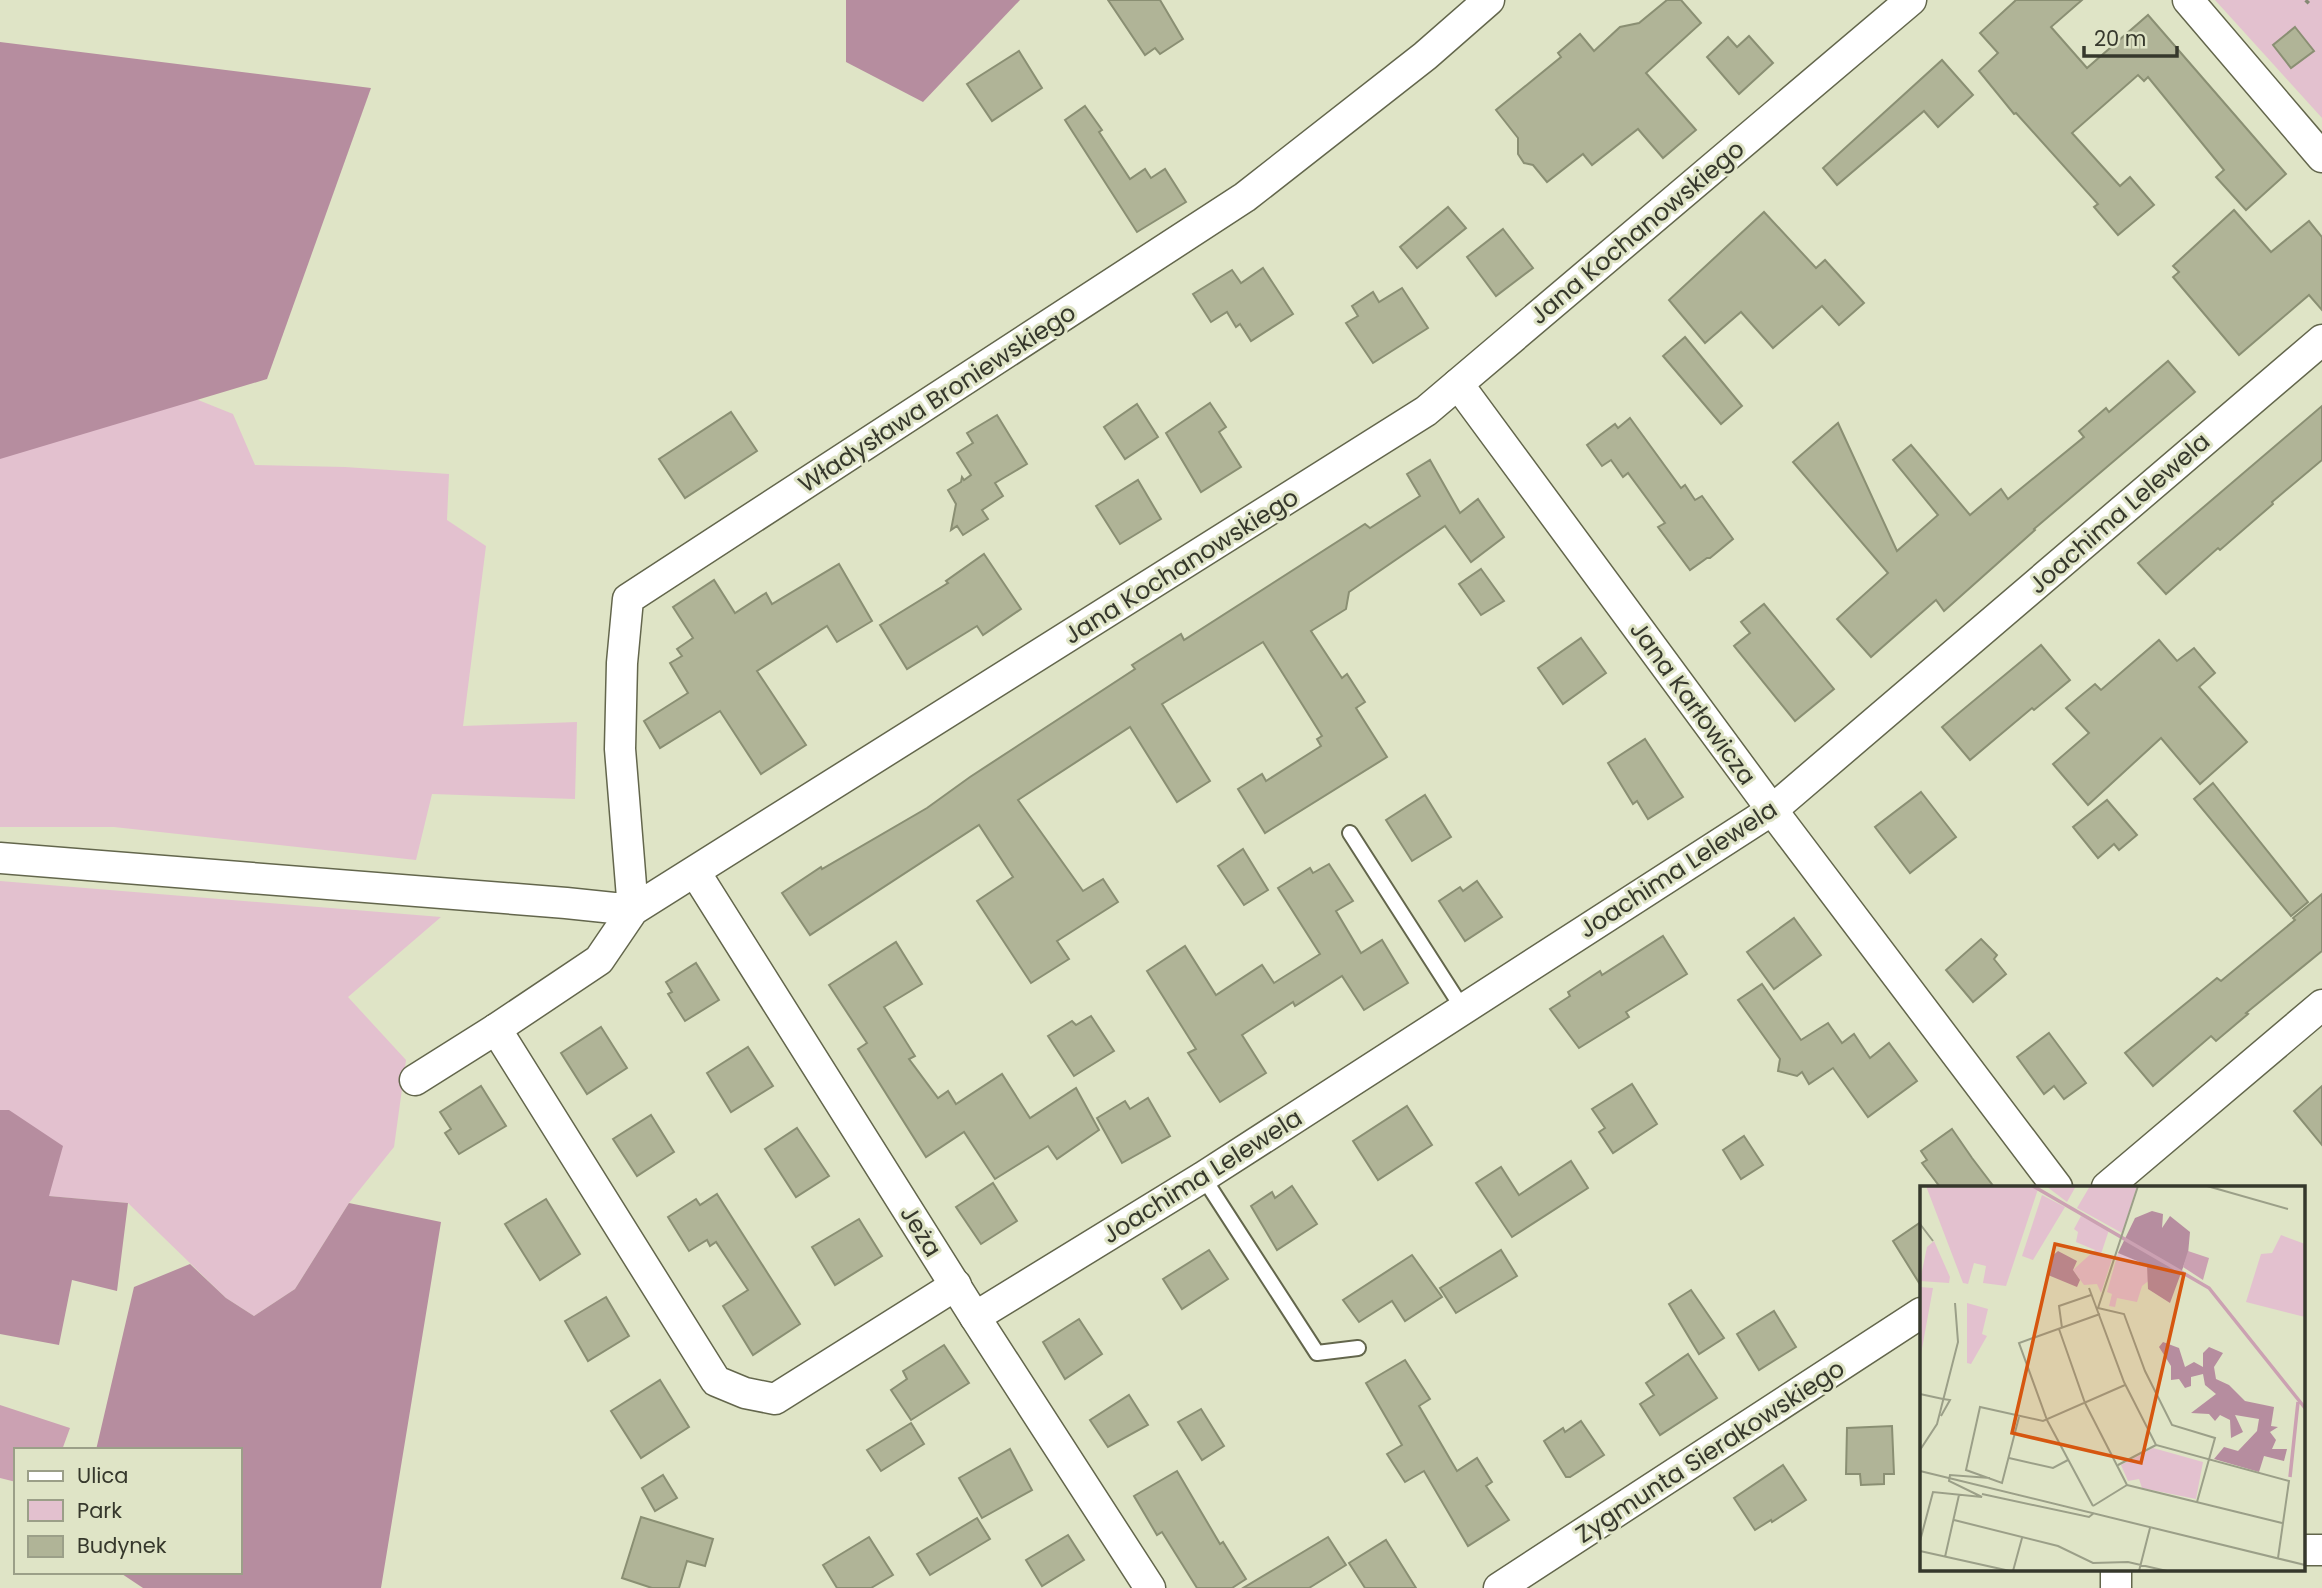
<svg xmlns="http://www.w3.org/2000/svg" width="2322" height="1588" viewBox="0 0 2322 1588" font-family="Poppins,sans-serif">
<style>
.green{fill:#e3c1cf}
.forest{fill:#b68d9f}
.water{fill:#cba1b2}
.building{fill:#b0b497;stroke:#8a8f73;stroke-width:2}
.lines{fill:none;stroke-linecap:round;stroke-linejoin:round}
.service-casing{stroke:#63664c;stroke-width:18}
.minor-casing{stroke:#63664c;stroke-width:33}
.path{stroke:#858974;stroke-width:4.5;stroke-dasharray:3.5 3.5;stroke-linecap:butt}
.service{stroke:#fff;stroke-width:14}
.minor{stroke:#fff;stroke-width:30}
.labels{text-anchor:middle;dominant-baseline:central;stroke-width:6;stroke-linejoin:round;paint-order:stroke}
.street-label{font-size:24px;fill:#36382c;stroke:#dfe4c6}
.inset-river{fill:none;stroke:#cba1b2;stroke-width:3.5}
.inset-road{fill:none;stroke:#9b9f88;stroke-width:2}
.view{fill:#d6560f;fill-opacity:0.15;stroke:#d6560f;stroke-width:3.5}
.inset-edge{fill:none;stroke:#36382c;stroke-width:3.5}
</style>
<rect width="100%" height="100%" fill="#dfe4c6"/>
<g class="green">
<path d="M2215 0H2322V118Z"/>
<path d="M141 377 233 414 255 465 345 467 449 474 447 520 486 546 463 726 577 722 575 799 432 794 416 860 114 827H0V382Z"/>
<path d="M0 881 441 917 348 997 406 1060 394 1147 349 1203 295 1289 254 1316 226 1298 128 1203 49 1196 9 1110H0Z"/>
</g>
<g class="forest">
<path d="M846 0H1020L923 102 846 62Z"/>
<path d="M0 42 371 88 267 379 0 459Z"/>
<path d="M0 1110H9L63 1146 49 1196 128 1203 117 1291 72 1280 59 1345 0 1334Z"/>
<path d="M349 1203 441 1222 381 1588H143L119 1572H240V1450H96L134 1287 190 1264 226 1298 254 1316 295 1289Z"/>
</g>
<path class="water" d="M0 1405 70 1428 62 1450H16V1482L0 1478Z"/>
<g class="building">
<path d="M1108 0H1160L1183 39 1160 54 1155 48 1145 55Z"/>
<path d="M1667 0H1681L1701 23 1646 73 1696 130 1663 158 1638 129 1592 165 1583 154 1547 182 1533 165 1524 163 1518 154V138L1496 110 1561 57 1558 53 1580 34 1594 51 1620 27 1639 23Z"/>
<path d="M2016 0H2082L2051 27 2087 68 2148 15 2286 174 2246 210 2216 177 2224 170 2148 77 2144 81 2138 75 2072 133 2120 186 2130 177 2154 205 2118 235 2094 207 2098 204 2016 113 2014 114 1979 71 1998 53 1980 33Z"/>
<path d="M2295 27 2314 51 2291 68 2273 45Z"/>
<path d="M1749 36 1773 63 1739 94 1707 57 1728 37 1737 47Z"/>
<path d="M1019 51 1042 88 992 121 967 84Z"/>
<path d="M1942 60 1973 95 1938 127 1924 111 1837 185 1823 168Z"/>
<path d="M1085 106 1102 130 1099 132 1130 179 1145 169 1151 178 1165 169 1186 202 1137 232 1065 120Z"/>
<path d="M1448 207 1466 228 1417 268 1400 247Z"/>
<path d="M2234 210 2271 252 2309 221 2322 237V310L2309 295 2239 355 2173 277 2179 272 2173 266Z"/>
<path d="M1764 212 1816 268 1825 260 1864 303 1839 325 1822 306 1773 348 1741 312 1705 343 1669 300Z"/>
<path d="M1503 229 1533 268 1496 296 1467 257Z"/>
<path d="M1263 268 1293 314 1251 341 1240 324 1236 327 1227 312 1211 322 1193 294 1232 270 1241 283Z"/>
<path d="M1402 288 1428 328 1373 363 1346 323 1358 316 1352 306 1373 292 1379 302Z"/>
<path d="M1685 337 1742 406 1721 424 1663 356Z"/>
<path d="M2168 361 2195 392 2034 529 2035 530 1944 611 1936 600 1871 657 1837 619 1888 573 1793 462 1838 423 1897 551 1938 515 1893 460 1911 445 1970 515 2001 489 2008 499 2084 437 2079 431 2106 408 2109 412Z"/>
<path d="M1210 403 1226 427 1219 432 1241 467 1201 492 1166 433Z"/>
<path d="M1137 404 1158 437 1125 459 1104 427Z"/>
<path d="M2322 406V460L2272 502 2273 504 2220 550 2218 548 2166 594 2138 563Z"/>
<path d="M731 412 757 451 685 498 659 459Z"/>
<path d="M997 415 1027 464 995 483 1003 496 982 510 988 519 963 535 957 526 951 530 956 504 948 490 961 482 962 477 964 480 971 475 957 453 973 443 967 433Z"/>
<path d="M1630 418 1681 488 1685 485 1695 500 1702 496 1733 539 1710 558H1707L1690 570 1658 527 1665 523 1628 473 1623 477 1611 460 1602 466 1587 445 1615 424 1618 428Z"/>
<path d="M1430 460 1460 513 1478 499 1504 537 1471 562 1445 526 1349 592 1346 609 1311 631 1342 678 1347 674 1365 702 1356 708 1387 757 1265 833 1238 789 1262 774 1266 781 1321 746 1317 739 1322 736 1263 642 1162 704 1210 781 1177 802 1130 727 1018 800 1083 891 1103 879 1118 902 1057 941 1069 959 1031 983 977 901 1013 877 979 825 810 935 782 893 821 867 822 869 927 808 970 777 1135 669 1132 665 1181 634 1184 640 1365 524 1370 528 1420 496 1407 474Z"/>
<path d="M1138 480 1161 519 1120 544 1096 506Z"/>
<path d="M984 554 1021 609 983 635 977 626 907 669 880 625 948 583 946 581Z"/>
<path d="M839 564 872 621 837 642 827 626 757 671 806 745 761 774 720 711 660 748 644 721 688 693 670 663 682 656 677 649 693 638 673 607 714 580 735 613 766 593 772 604Z"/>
<path d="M1481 569 1504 601 1481 615 1459 584Z"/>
<path d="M1764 604 1834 689 1795 721 1734 646 1750 633 1741 622Z"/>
<path d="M1581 638 1606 673 1563 704 1538 668Z"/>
<path d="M2159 640 2177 661 2194 648 2215 673 2199 687 2247 742 2200 784 2161 738 2088 805 2053 764 2089 733 2066 708 2095 684 2101 690Z"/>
<path d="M2041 645 2070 680 2034 710 2032 708 1970 760 1942 727Z"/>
<path d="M1645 739 1683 797 1648 819 1637 801 1633 804 1608 763Z"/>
<path d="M2213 783 2308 902 2291 916 2194 799Z"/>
<path d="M1921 792 1956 837 1910 873 1875 827Z"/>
<path d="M1425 795 1451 837 1412 861 1386 820Z"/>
<path d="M2107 800 2137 835 2119 850 2114 844 2098 858 2073 827Z"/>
<path d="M1243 849 1268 890 1244 905 1218 866Z"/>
<path d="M1329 864 1353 901 1336 911 1361 953 1382 940 1408 983 1364 1010 1342 976 1295 1006 1293 1002 1242 1035 1266 1073 1220 1102 1188 1053 1196 1049 1147 971 1185 946 1216 995 1262 965 1274 983 1320 954 1278 888 1310 868 1313 873Z"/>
<path d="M1477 881 1502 917 1465 941 1439 901 1460 887 1463 891Z"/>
<path d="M2322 894V951L2246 1013 2248 1014 2216 1041 2211 1036 2153 1086 2125 1053 2217 978 2221 981 2295 920 2293 918Z"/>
<path d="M1794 918 1821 955 1774 989 1747 952Z"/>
<path d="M1663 936 1687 974 1626 1012 1629 1017 1579 1048 1550 1009 1570 996 1568 992 1600 971 1602 975Z"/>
<path d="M1981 939 1997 955 1994 959 2006 974 1973 1002 1946 970Z"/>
<path d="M896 942 922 984 884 1007 915 1056 909 1059 938 1098 948 1091 956 1104 1002 1074 1030 1118 1076 1088 1099 1130 1057 1159 1048 1146 995 1179 964 1132 926 1157 858 1049 867 1043 829 985Z"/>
<path d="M696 963 719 1000 685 1021 668 994 672 992 666 982Z"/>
<path d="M1762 984 1801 1040 1828 1023 1842 1043 1854 1034 1870 1058 1889 1043 1917 1081 1868 1117 1833 1068 1809 1084 1802 1072 1797 1076 1778 1071 1780 1059 1738 1000Z"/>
<path d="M1091 1016 1114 1051 1074 1076 1048 1036 1072 1021 1076 1025Z"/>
<path d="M601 1027 627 1068 587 1094 561 1053Z"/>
<path d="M2049 1033 2086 1083 2064 1099 2054 1086 2044 1094 2017 1057Z"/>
<path d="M748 1047 773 1086 731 1112 707 1073Z"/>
<path d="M1632 1084 1657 1124 1613 1153 1599 1132 1605 1128 1592 1109Z"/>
<path d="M481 1086 506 1126 459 1154 445 1133 451 1129 440 1112Z"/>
<path d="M2322 1086V1145L2294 1111Z"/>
<path d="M1148 1098 1170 1136 1122 1163 1097 1118 1125 1101 1130 1109Z"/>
<path d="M1407 1106 1432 1145 1378 1180 1353 1141Z"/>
<path d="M651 1115 674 1152 637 1176 613 1139Z"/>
<path d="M797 1128 829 1176 796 1197 765 1149Z"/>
<path d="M1952 1129 1972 1158 1994 1187H1940L1922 1163 1927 1160 1921 1151Z"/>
<path d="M1744 1136 1763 1165 1741 1179 1723 1150Z"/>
<path d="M1571 1161 1588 1188 1512 1237 1476 1183 1501 1167 1519 1195Z"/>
<path d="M993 1183 1017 1221 981 1244 956 1207Z"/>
<path d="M1292 1186 1317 1224 1277 1250 1251 1206 1272 1192 1275 1198Z"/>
<path d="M717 1194 800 1324 753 1355 723 1306 748 1290 716 1242 710 1246 707 1240 689 1251 668 1217 696 1199 700 1205Z"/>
<path d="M546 1199 580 1254 540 1280 505 1224Z"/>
<path d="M859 1219 882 1256 835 1285 812 1247Z"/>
<path d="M1921 1222V1286L1893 1241Z"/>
<path d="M1209 1250 1228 1279 1182 1309 1163 1279Z"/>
<path d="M1501 1250 1517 1276 1456 1313 1440 1288Z"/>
<path d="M1412 1255 1442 1297 1405 1321 1392 1301 1359 1322 1343 1300Z"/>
<path d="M1691 1290 1724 1338 1699 1354 1669 1304Z"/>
<path d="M606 1297 629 1336 588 1361 565 1321Z"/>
<path d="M1774 1311 1796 1347 1759 1370 1737 1334Z"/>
<path d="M1079 1319 1102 1354 1065 1379 1043 1342Z"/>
<path d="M944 1345 969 1383 911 1420 891 1390 907 1379 903 1371Z"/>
<path d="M1688 1354 1717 1398 1660 1435 1640 1404 1654 1395 1646 1383Z"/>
<path d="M1405 1360 1430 1399 1419 1406 1457 1471 1477 1458 1492 1482 1486 1486 1509 1520 1468 1546 1424 1471 1405 1482 1387 1454 1402 1445 1366 1383Z"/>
<path d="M660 1380 689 1427 641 1458 611 1411Z"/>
<path d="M1129 1395 1148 1425 1108 1447 1090 1420Z"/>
<path d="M1201 1409 1224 1446 1202 1460 1178 1422Z"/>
<path d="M1581 1421 1604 1455 1570 1477H1566L1544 1441 1563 1428 1565 1432Z"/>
<path d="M911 1423 924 1444 881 1471 867 1450Z"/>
<path d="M1892 1426 1894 1474H1884V1484L1861 1485 1860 1474H1846L1847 1428Z"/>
<path d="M1010 1449 1032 1490 982 1518 959 1478Z"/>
<path d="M1783 1465 1806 1500 1772 1522 1771 1520 1755 1530 1734 1498Z"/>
<path d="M1177 1471 1220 1544 1223 1542 1246 1579 1232 1588H1197L1162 1532 1157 1535 1134 1496Z"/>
<path d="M663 1475 677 1498 655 1511 642 1488Z"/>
<path d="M641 1517 713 1539 705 1566 687 1561 679 1588H652L622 1578Z"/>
<path d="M977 1518 990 1539 930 1575 917 1554Z"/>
<path d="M1068 1535 1084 1560 1042 1586 1026 1560Z"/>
<path d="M869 1537 893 1575 871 1588H837L823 1565Z"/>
<path d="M1328 1537 1346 1565 1309 1588H1243Z"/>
<path d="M1386 1540 1416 1588H1365L1349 1563Z"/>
</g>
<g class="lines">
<g class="service-casing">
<g id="service">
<path d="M1350 833 1463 1009"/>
<path d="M1203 1177 1317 1353 1358 1348"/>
</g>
</g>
<g class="minor-casing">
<g id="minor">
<path d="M2188 0 2322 157"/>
<path d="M1458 384 1772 810 2057 1187"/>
<path d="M0 858 566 903 633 910 620 749 622 663 628 599 1245 197 1425 56 1489 0"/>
<path d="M695 872 975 1317 1150 1588"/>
<path d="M496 1029 716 1381 745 1393 775 1399 956 1285"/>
<path d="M415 1080 496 1029 599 960 633 910 1426 411 1911 0"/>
<path d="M2107 1187 2322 1005"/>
<path d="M975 1317 1203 1177 1772 810 2322 340"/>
<path d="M2303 1550H2322"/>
<path d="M1499 1588 1921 1313"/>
<path d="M2116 1588V1569"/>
</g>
</g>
<path class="path" d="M2306 3 2309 0"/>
<use href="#service" class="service"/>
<use href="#minor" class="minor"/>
</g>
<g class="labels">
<g class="street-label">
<text transform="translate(1637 232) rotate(-40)">Jana Kochanowskiego</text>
<text transform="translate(937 398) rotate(-33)">Władysława Broniewskiego</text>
<text transform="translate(2119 513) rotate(-41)">Joachima Lelewela</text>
<text transform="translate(1181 566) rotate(-32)">Jana Kochanowskiego</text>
<text transform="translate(1693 703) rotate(54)">Jana Karłowicza</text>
<text transform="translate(1678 869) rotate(-33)">Joachima Lelewela</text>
<text transform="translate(1202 1176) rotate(-32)">Joachima Lelewela</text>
<text transform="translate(921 1231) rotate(58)">Jeża</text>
<text transform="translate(1710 1451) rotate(-33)">Zygmunta Sierakowskiego</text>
</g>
</g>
<g transform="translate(1920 1186)">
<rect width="385" height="385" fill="#dfe4c6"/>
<path d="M6 0H119L86 100 63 97 66 80 54 77 48 98 43 97ZM126 0H156L147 16ZM170 0H217L202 47 157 22ZM122 9 145 21 113 74 102 70ZM161 30 189 44 181 68 193 70 181 107 177 98 164 99 153 84 175 64 156 56 158 46 154 43ZM361 49 385 58V131L326 116 341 68 352 67ZM14 55 30 91 29 97 0 95 7 61ZM198 67 233 78 231 93 222 100 217 116 197 112 195 121 189 120 192 108 187 106ZM0 101 13 102 1 168H0ZM47 117 68 123 62 148 67 150 51 178 47 177ZM233 262 283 276 276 313 222 302 219 293 208 295 201 279Z" fill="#e3c1cf"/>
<path d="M232 25 243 28 242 42 250 30 270 46 268 68 250 117 228 103 227 79 198 67 215 32ZM138 65 157 75 153 84 160 94 157 101 128 89 131 71ZM243 156 259 162 265 181 274 176 283 181V167L289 161 303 167 294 181 296 193 309 199 325 215 354 221 351 240 358 241 350 246 356 254 352 263H367L364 275 344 270 339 286 294 273 304 261 318 265 337 245 339 233 315 229 323 246 311 252 310 234 300 229 295 235 289 228 271 227 296 208 285 199 283 188 271 191V200L265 202 259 193 251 194V180L239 161Z" fill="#b68d9f"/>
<path d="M268 65 289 72 283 94 263 81Z" fill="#cba1b2"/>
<path class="inset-river" d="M113 0 289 102 385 222M370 291 378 216"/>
<path class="inset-road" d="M218 0 178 122 204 128 225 185 252 239 295 252 277 316M287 0 368 23M0 38 13 55M169 102 204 196 236 259 369 295 358 372M142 142 139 120 171 109M139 143 165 217 207 299M0 208 23 213M21 230 30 214 23 213M99 231 82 297 46 284 60 221 123 235 205 199M0 264 17 238 38 156 35 117M89 272 133 282 148 274M198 279 236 259M0 285 385 379M207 299 362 337M62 308 169 331 174 327M173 320 127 234 99 157 180 128M173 320 207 299M34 334 138 360 173 377 208 376 247 385M0 355 13 306 62 311 29 295 30 289 70 292M0 365 90 385M25 371 39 309M93 385 102 352M219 385 230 342"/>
<path class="view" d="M135 58 264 88 221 277 92 247Z"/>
<rect width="385" height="385" class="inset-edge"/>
</g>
<rect x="14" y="1448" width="228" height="126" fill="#dfe4c6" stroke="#9b9f88" stroke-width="2"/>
<rect x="28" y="1471" width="35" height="10" fill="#ffffff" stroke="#9b9f88" stroke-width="2"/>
<text x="77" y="1483" font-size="21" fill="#36382c">Ulica</text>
<rect x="28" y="1500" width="35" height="21" fill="#e3c1cf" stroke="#9b9f88" stroke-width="2"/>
<text x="77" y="1518" font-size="21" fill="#36382c">Park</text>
<rect x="28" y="1536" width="35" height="21" fill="#b0b497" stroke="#9b9f88" stroke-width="2"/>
<text x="77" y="1553" font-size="21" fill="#36382c">Budynek</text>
<path d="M2084 46v10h93v-10" fill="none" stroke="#36382c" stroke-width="3.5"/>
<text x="2094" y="46" font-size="21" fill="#36382c" stroke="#dfe4c6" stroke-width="5" paint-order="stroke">20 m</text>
</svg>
